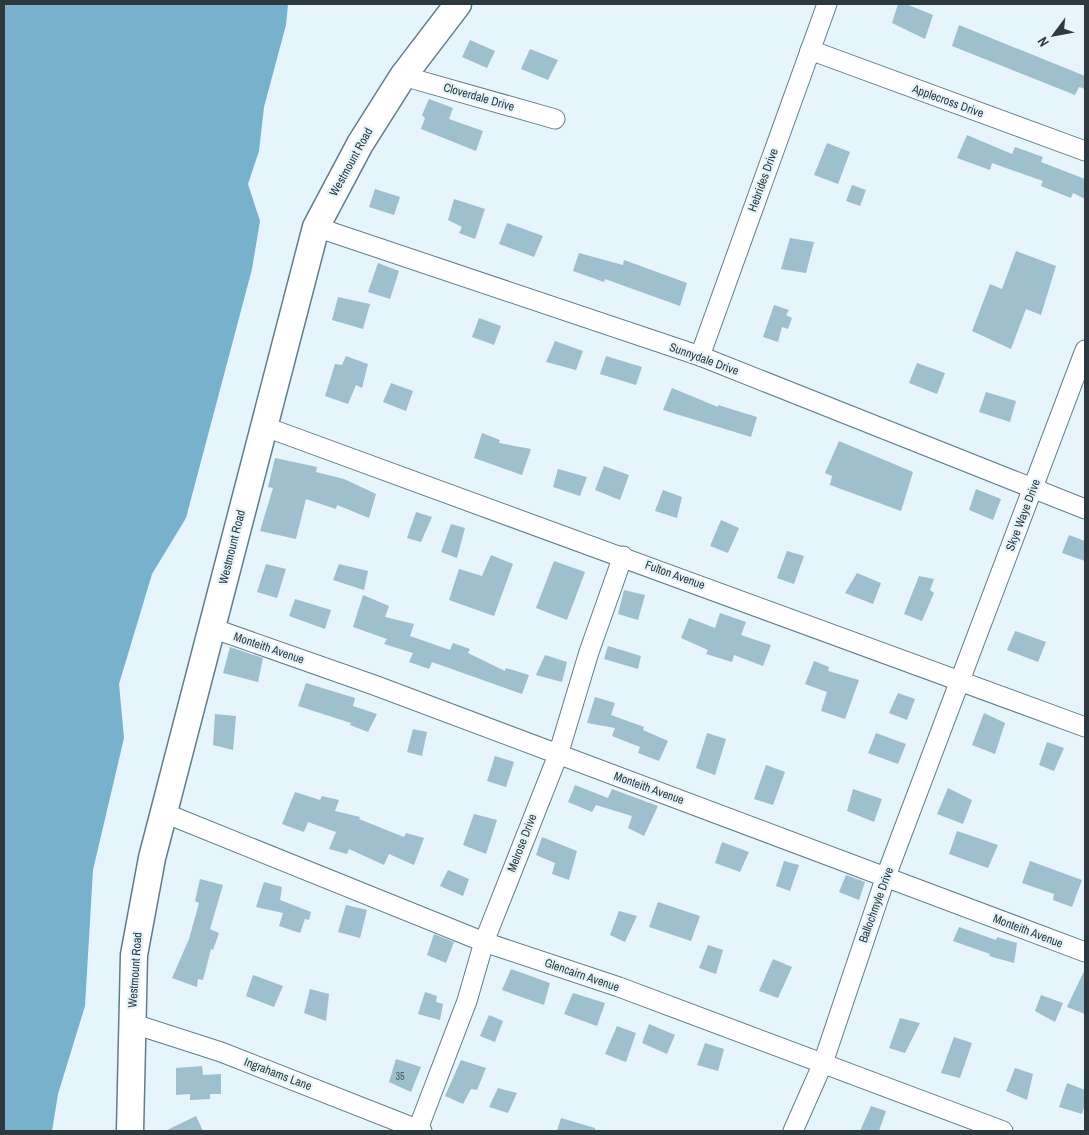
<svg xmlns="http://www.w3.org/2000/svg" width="1089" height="1135" viewBox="0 0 1089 1135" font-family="'Archivo Narrow',sans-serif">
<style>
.water{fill:#77b1cb}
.building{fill:#9dbfce}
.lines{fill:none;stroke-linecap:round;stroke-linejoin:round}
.minor-casing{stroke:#5e7e8c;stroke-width:21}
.secondary-casing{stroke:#5e7e8c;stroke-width:29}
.minor{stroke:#fff;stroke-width:19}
.secondary{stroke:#fff;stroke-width:26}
.labels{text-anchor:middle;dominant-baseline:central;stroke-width:4.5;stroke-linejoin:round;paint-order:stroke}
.number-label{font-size:10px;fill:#485b64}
.street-label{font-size:12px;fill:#2c3a40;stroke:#e6f4fb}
</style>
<rect width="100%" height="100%" fill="#e6f4fb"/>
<path class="water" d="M4 4H288L286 25 264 107 259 151 248 184 260 221 252 269 186 518 152 574 119 684 124 738 93 870 85 1006 58 1094 52 1131H4Z"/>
<g class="building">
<path d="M898 4H906L933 15 925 39 892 23Z"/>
<path d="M959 25 1085 76V89L1079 87 1075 95 952 46Z"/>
<path d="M470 40 495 51 487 68 462 57Z"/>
<path d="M530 49 558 60 548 80 521 69Z"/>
<path d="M429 99 453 108 449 119 483 131 476 151 421 129 425 118 422 115Z"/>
<path d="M967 135 1012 154 1015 147 1043 157 1041 162 1085 179V199L1073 193 1071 198 1041 186 1043 181 992 163 990 170 957 158Z"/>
<path d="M827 143 850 152 838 184 814 175Z"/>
<path d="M852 185 866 190 860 206 846 201Z"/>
<path d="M375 189 400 197 394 215 369 207Z"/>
<path d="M454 199 485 209 475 239 459 233 462 227 448 220Z"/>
<path d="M507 223 543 236 534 257 499 244Z"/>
<path d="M790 238 814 242 806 273 781 269Z"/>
<path d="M1016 251 1056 266 1041 315 1026 309 1011 349 972 331 990 284 1002 289Z"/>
<path d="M579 253 623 265 624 260 687 283 680 306 605 279 604 282 573 271Z"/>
<path d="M378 263 399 271 390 299 368 292Z"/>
<path d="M338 297 370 304 363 329 332 320Z"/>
<path d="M774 305 789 310 786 315 792 318 788 329 782 327 778 342 763 337Z"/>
<path d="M479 318 501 326 494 345 472 337Z"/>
<path d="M555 341 583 351 576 370 546 362Z"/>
<path d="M346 356 368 364 362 388 356 385 348 404 325 396 335 364 342 365Z"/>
<path d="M606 356 642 367 636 385 600 374Z"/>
<path d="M917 363 945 373 937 394 909 383Z"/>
<path d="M391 383 413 391 406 411 383 402Z"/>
<path d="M672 388 718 407V405L757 417 751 437 663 410Z"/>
<path d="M986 392 1016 401 1010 422 979 412Z"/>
<path d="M482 433 500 440 499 443 531 449 522 475 474 458Z"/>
<path d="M839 441 913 472 901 511 830 485 832 476 825 473Z"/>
<path d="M275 458 317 467 316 472 344 479 376 494 369 518 337 505 336 509 306 499 296 539 260 531 273 488 268 487Z"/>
<path d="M604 466 629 475 620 500 595 490Z"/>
<path d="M558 469 587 477 580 496 553 487Z"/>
<path d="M976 489 1001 499 993 520 969 510Z"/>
<path d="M663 490 682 497 677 518 655 511Z"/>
<path d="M416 512 432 517 421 542 407 538Z"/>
<path d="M721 520 739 528 728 553 710 546Z"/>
<path d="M451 524 465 528 457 558 441 552Z"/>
<path d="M1069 535 1085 541V561L1062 553Z"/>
<path d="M787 551 804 556 794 584 777 578Z"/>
<path d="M491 555 513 564 494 616 449 600 459 569 482 576Z"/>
<path d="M554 561 585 572 567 620 536 608Z"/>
<path d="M266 564 286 569 277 598 257 592Z"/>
<path d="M339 564 368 571 364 590 333 580Z"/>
<path d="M857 573 881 583 873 604 845 593Z"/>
<path d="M919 576 934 579 930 590 934 593 922 621 904 614Z"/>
<path d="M624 590 645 595 638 620 618 614Z"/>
<path d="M363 595 389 606 385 617 414 624 410 636 450 650 453 643 470 649 468 653 505 671 506 668 529 675 522 694 432 662 429 669 409 662 413 653 384 644 387 639 353 627Z"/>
<path d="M295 599 331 610 325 629 289 616Z"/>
<path d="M720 613 746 622 741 635 771 645 763 666 734 655 732 662 706 654 708 650 681 638 689 618 715 628Z"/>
<path d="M1015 631 1046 642 1038 662 1007 650Z"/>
<path d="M608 646 641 656 638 669 604 659Z"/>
<path d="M230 647 263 658 258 682 223 673Z"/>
<path d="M545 655 567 662 562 682 536 675Z"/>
<path d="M814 661 829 667 828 671 859 680 845 719 821 711 827 692 805 684Z"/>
<path d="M306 683 355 698 353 706 377 714 368 732 350 725 351 723 298 706Z"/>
<path d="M898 693 915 699 907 720 889 713Z"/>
<path d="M595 697 615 703 611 715 644 727 643 730 668 741 659 761 638 753 640 747 612 736 615 728 587 723Z"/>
<path d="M984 713 1005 723 995 754 972 745Z"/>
<path d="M215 714 236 716 233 750 213 745Z"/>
<path d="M413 729 427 732 422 756 407 752Z"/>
<path d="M707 733 726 739 715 775 696 768Z"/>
<path d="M876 733 906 744 898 764 868 753Z"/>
<path d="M1047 742 1064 748 1054 771 1039 765Z"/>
<path d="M495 756 514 762 506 787 487 781Z"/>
<path d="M766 765 785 772 773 805 754 799Z"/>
<path d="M575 785 608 798 612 789 658 806 644 836 628 828 632 816 596 805 592 812 568 802Z"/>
<path d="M948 788 972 800 963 824 937 814Z"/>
<path d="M853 789 882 799 874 822 847 811Z"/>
<path d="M295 792 320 800 322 796 339 800 335 811 360 817 359 819 404 837 406 833 424 838 414 865 389 854 384 865 349 849 347 854 329 849 336 832 308 822 304 832 282 824Z"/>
<path d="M474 814 497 820 486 854 463 845Z"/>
<path d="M957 831 998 845 988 868 949 854Z"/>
<path d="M542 837 577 851 569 880 552 874 555 863 536 855Z"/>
<path d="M722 842 749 852 740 872 715 863Z"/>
<path d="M784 861 799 865 790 891 776 886Z"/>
<path d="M1030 861 1082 880 1072 907 1053 900 1054 894 1022 883Z"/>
<path d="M448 870 469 879 463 896 440 886Z"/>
<path d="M846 875 865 882 859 900 839 892Z"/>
<path d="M200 879 223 885 210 929 219 933 213 950 211 949 203 980 198 979 197 987 172 978 189 939 199 903 195 901Z"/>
<path d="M264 882 282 887 280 900 311 912 309 920 305 919 300 933 279 926 283 913 256 907Z"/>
<path d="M658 902 700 916 691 941 649 927Z"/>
<path d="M346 905 367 910 360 938 338 932Z"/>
<path d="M619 911 637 916 625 942 610 935Z"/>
<path d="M959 927 996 940 997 937 1017 943 1014 963 989 956 990 954 953 941Z"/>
<path d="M434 934 454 942 446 963 427 955Z"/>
<path d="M708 945 723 950 716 974 699 968Z"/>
<path d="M773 959 792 967 778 998 759 991Z"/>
<path d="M511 969 550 983 544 1005 502 990Z"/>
<path d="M1085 969V1014L1067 1007Z"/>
<path d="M253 975 283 986 274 1007 246 996Z"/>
<path d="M310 989 329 994 326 1021 304 1013Z"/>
<path d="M425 992 437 996 436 1002 443 1004 440 1020 418 1014Z"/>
<path d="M573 993 605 1003 597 1026 564 1014Z"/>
<path d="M1041 995 1063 1003 1055 1022 1035 1011Z"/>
<path d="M489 1015 503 1021 495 1042 480 1036Z"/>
<path d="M900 1018 920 1023 905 1053 889 1048Z"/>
<path d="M649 1024 675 1035 667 1054 642 1043Z"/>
<path d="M617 1026 636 1033 626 1062 605 1054Z"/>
<path d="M954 1037 972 1043 960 1078 941 1073Z"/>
<path d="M705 1043 724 1049 718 1071 697 1065Z"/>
<path d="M396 1059 421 1067 411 1092 389 1082Z"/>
<path d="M461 1060 486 1068 477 1090 471 1089 463 1104 445 1096Z"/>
<path d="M202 1066 203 1075 221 1074V1094H210V1099L190 1100V1094L176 1095V1068Z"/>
<path d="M1015 1068 1033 1074 1027 1100 1006 1091Z"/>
<path d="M1067 1083 1085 1090V1104L1082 1114 1059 1107Z"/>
<path d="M498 1088 517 1093 508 1113 489 1107Z"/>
<path d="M871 1106 886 1111 879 1131H860Z"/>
<path d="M196 1116 203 1131H165Z"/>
<path d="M561 1118 595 1128V1131H557Z"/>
</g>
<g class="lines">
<g class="minor-casing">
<g id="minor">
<path d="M810 50 1085 151"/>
<path d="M403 76 555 119"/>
<path d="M316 227 700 356 1085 509"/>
<path d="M700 356 827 4"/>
<path d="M263 426 1085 727"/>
<path d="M212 628 374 685 1085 952"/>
<path d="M162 812 484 942 619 987 1003 1131"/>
<path d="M131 1023 221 1052 422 1131"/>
<path d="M418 1129 467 1001 484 942 558 755 589 652 623 556"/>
<path d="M793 1131 823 1063 886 876 1085 350"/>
</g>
</g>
<g class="secondary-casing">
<path id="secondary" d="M130 1131 134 955 152 858 316 227 360 144 403 76 458 4"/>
</g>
<use href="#minor" class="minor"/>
<use href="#secondary" class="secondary"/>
</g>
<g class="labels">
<g class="number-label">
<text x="400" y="1076">35</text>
</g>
<g class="street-label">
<text transform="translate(479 97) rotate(16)">Cloverdale Drive</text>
<text transform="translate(948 101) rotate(20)">Applecross Drive</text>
<text transform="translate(351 162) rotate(-61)">Westmount Road</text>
<text transform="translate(763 180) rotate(-70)">Hebrides Drive</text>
<text transform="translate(704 359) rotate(20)">Sunnydale Drive</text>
<text transform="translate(1023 515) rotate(-69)">Skye Waye Drive</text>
<text transform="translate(232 547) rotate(-76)">Westmount Road</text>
<text transform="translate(675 575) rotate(20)">Fulton Avenue</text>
<text transform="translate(269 648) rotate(19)">Monteith Avenue</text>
<text transform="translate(649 788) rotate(20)">Monteith Avenue</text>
<text transform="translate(522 843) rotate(-69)">Melrose Drive</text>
<text transform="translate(876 905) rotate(-70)">Ballochmyle Drive</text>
<text transform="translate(1028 931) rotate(21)">Monteith Avenue</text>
<text transform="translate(135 970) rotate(-86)">Westmount Road</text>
<text transform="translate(582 975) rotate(19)">Glencairn Avenue</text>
<text transform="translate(278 1074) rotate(21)">Ingrahams Lane</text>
</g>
</g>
<rect width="1089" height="1135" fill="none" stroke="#2c3a40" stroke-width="10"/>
<g transform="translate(1054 35) rotate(238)" stroke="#e6f4fb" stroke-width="4" paint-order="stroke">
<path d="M0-4L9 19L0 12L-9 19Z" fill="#2c3a40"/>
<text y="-8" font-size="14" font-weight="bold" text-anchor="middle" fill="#2c3a40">N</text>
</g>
</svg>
